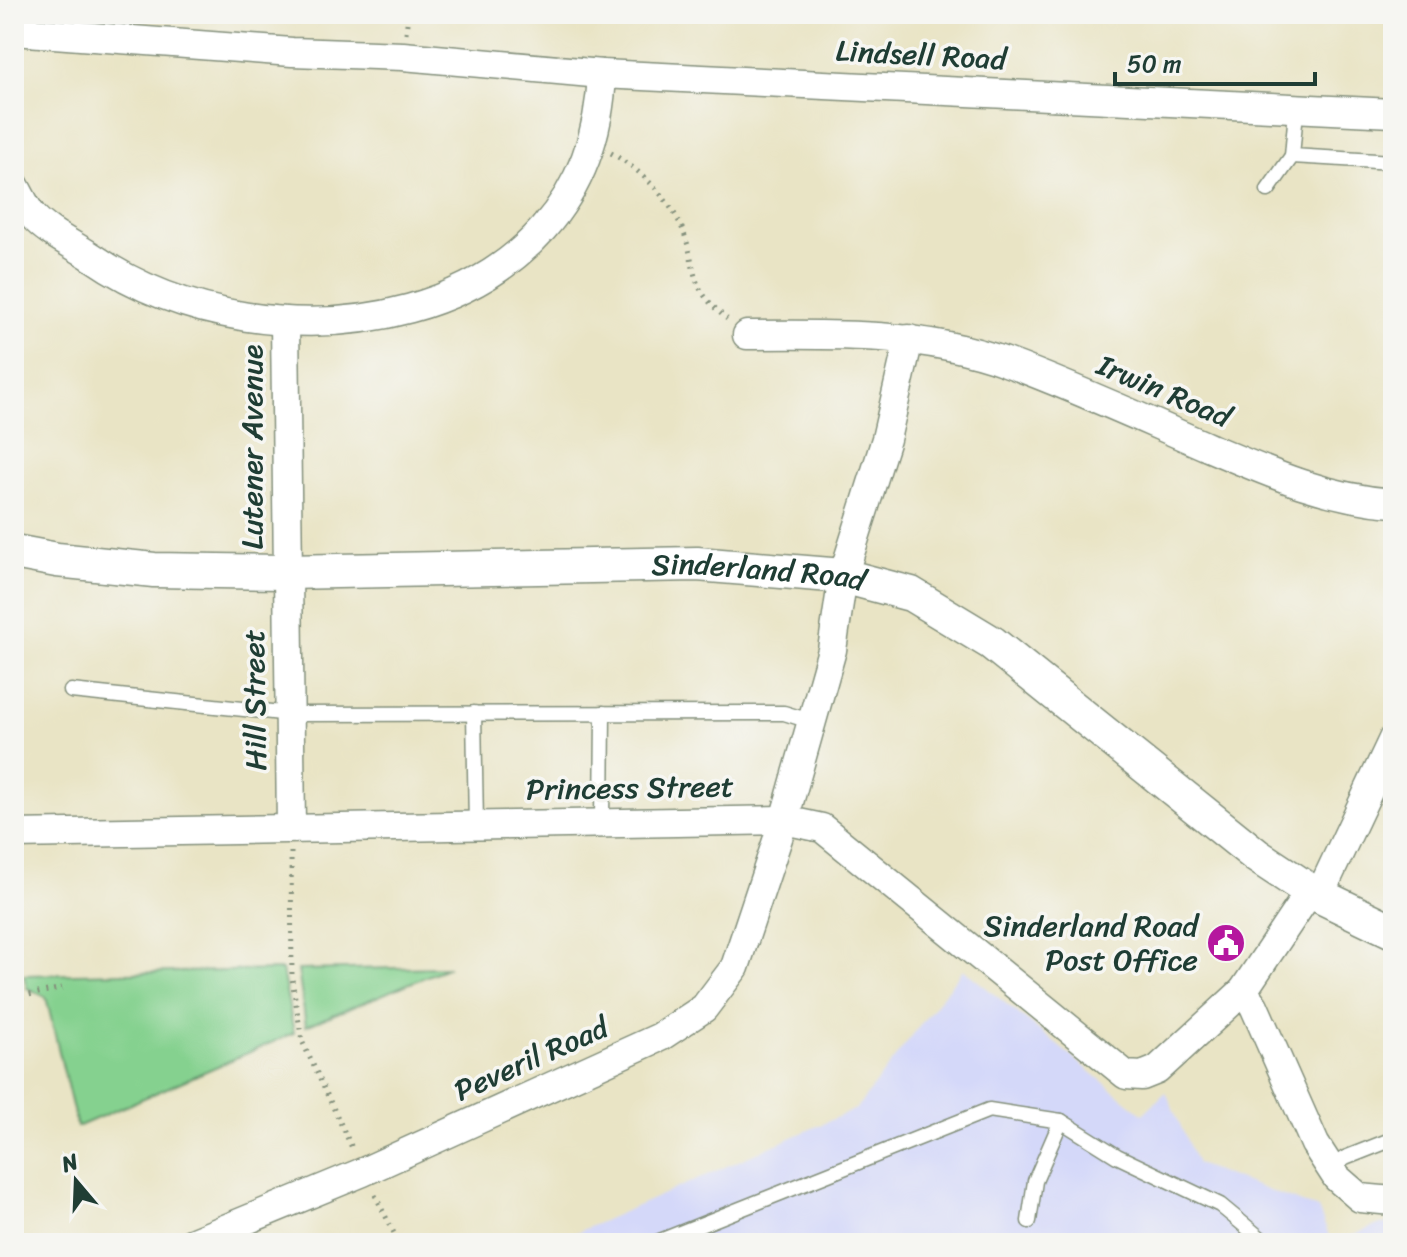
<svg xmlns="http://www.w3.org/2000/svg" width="1407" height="1257" viewBox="0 0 1407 1257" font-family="Sriracha,sans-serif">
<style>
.built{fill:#d4d8f9}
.green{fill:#85d18f;stroke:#528762;stroke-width:2}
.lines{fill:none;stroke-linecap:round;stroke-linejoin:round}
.service-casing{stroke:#84907c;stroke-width:17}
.minor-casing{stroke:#84907c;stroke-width:31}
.tertiary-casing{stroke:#84907c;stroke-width:37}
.path{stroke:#84907c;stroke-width:5;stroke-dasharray:2 6;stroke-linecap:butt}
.service{stroke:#fff;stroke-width:14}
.minor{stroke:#fff;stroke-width:28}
.tertiary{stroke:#fff;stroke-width:34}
.labels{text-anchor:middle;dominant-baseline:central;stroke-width:7;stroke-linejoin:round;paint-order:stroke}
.street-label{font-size:30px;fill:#1f3d34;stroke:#f6f6f2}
.poi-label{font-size:30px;fill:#1f3d34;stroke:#f6f6f2;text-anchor:end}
</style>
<rect width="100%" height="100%" fill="#f6f6f2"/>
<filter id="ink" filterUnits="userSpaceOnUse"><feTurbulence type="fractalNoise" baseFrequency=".0125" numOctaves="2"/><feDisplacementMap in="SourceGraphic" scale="16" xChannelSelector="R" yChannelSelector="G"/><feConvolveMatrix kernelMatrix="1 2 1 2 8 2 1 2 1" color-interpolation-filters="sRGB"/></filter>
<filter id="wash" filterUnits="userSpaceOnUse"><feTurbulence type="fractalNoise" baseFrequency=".006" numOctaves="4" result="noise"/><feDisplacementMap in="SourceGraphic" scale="32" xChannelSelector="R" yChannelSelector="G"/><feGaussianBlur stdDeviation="1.8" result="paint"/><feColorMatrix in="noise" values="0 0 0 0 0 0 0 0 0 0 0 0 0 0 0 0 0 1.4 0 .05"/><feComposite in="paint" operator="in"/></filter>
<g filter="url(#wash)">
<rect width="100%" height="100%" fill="#e9e4c5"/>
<path class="built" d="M963 969 1143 1114 1166 1092 1197 1164 1318 1209 1332 1243 1381 1224H1393V1243H553L856 1109Z"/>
<g class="green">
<path d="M449 967 306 1026 298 970Z"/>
<path d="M282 970 294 1033 77 1127 46 997 27 988 24 975Z"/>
</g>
</g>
<g filter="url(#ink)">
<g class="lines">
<g class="service-casing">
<g id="service">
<path d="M1296 111 1292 156 1393 162"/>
<path d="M1268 190 1292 156"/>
<path d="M71 691 291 714 784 713 810 721"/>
<path d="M474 713 476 825"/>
<path d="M602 822 603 713"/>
<path d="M1061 1121 1117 1156 1220 1205 1266 1243"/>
<path d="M1330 1169 1345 1158 1393 1139"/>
<path d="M655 1243 989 1110 1061 1121 1035 1181 1029 1221"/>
</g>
</g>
<g class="minor-casing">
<g id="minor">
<path d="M14 31 292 52 403 56 602 74 1393 113"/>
<path d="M14 184C20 194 25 206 32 215 46 232 74 245 92 257 270 380 592 332 602 74"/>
<path d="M285 322 291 827"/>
<path d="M747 335C833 334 924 332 1006 362 1074 387 1141 418 1208 447 1269 473 1326 498 1393 503"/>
<path d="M14 834 784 820 822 828 1126 1075 1142 1076 1157 1070 1243 991 1310 891"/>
<path d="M1319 896 1393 739"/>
<path d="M1243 991 1254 1006 1315 1144 1337 1178 1360 1198 1393 1201"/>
<path d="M191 1243 363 1172 660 1037 704 1008 735 967 784 820 832 650 843 576 886 439 909 339"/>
</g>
</g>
<g class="tertiary-casing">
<g id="tertiary">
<path id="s1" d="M14 552 57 560 154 570 286 572 697 564 843 576 911 594 992 643 1257 856 1310 891 1393 931"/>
</g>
</g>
<g class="path">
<path d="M406 33 408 14"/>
<path d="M611 153C640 169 669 198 682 228 700 273 684 282 727 319"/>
<path d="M291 852 292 979 302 1041 353 1150"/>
<path d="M14 998 62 988"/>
<path d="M375 1195 399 1243"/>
</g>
<use href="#service" class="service"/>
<use href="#minor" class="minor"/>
<use href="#tertiary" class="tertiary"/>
</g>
</g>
<defs>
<g id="civic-disc" transform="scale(2)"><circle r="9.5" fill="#b5179e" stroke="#f6f6f2"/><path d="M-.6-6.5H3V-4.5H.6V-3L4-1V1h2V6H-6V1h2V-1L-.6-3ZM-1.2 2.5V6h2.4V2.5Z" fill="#fff"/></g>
</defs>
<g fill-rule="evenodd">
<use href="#civic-disc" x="1226" y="943"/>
</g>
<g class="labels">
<g class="street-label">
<text transform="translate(921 55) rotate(3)">Lindsell Road</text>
<text transform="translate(1164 391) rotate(23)">Irwin Road</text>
<text transform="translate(252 447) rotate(-90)">Lutener Avenue</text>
<text stroke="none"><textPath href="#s1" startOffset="746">Sinderland Road</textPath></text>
<text transform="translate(255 700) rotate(-91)">Hill Street</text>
<text transform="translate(630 788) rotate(-1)">Princess Street</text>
<text transform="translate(531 1059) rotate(-24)">Peveril Road</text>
</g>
<g class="poi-label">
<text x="1198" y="926">Sinderland Road<tspan x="1198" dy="34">Post Office</tspan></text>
</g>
</g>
<rect width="1407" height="1257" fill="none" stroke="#f6f6f2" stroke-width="48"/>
<g transform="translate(76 1181) rotate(341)" stroke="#f6f6f2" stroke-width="6" paint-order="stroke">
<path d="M0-6L14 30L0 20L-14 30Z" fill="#1f3d34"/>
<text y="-12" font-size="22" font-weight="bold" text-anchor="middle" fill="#1f3d34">N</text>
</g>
<path d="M1115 72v12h200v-12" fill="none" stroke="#1f3d34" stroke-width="4"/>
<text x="1127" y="72" font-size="24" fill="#1f3d34" stroke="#f6f6f2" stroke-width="6" paint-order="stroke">50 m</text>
</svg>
